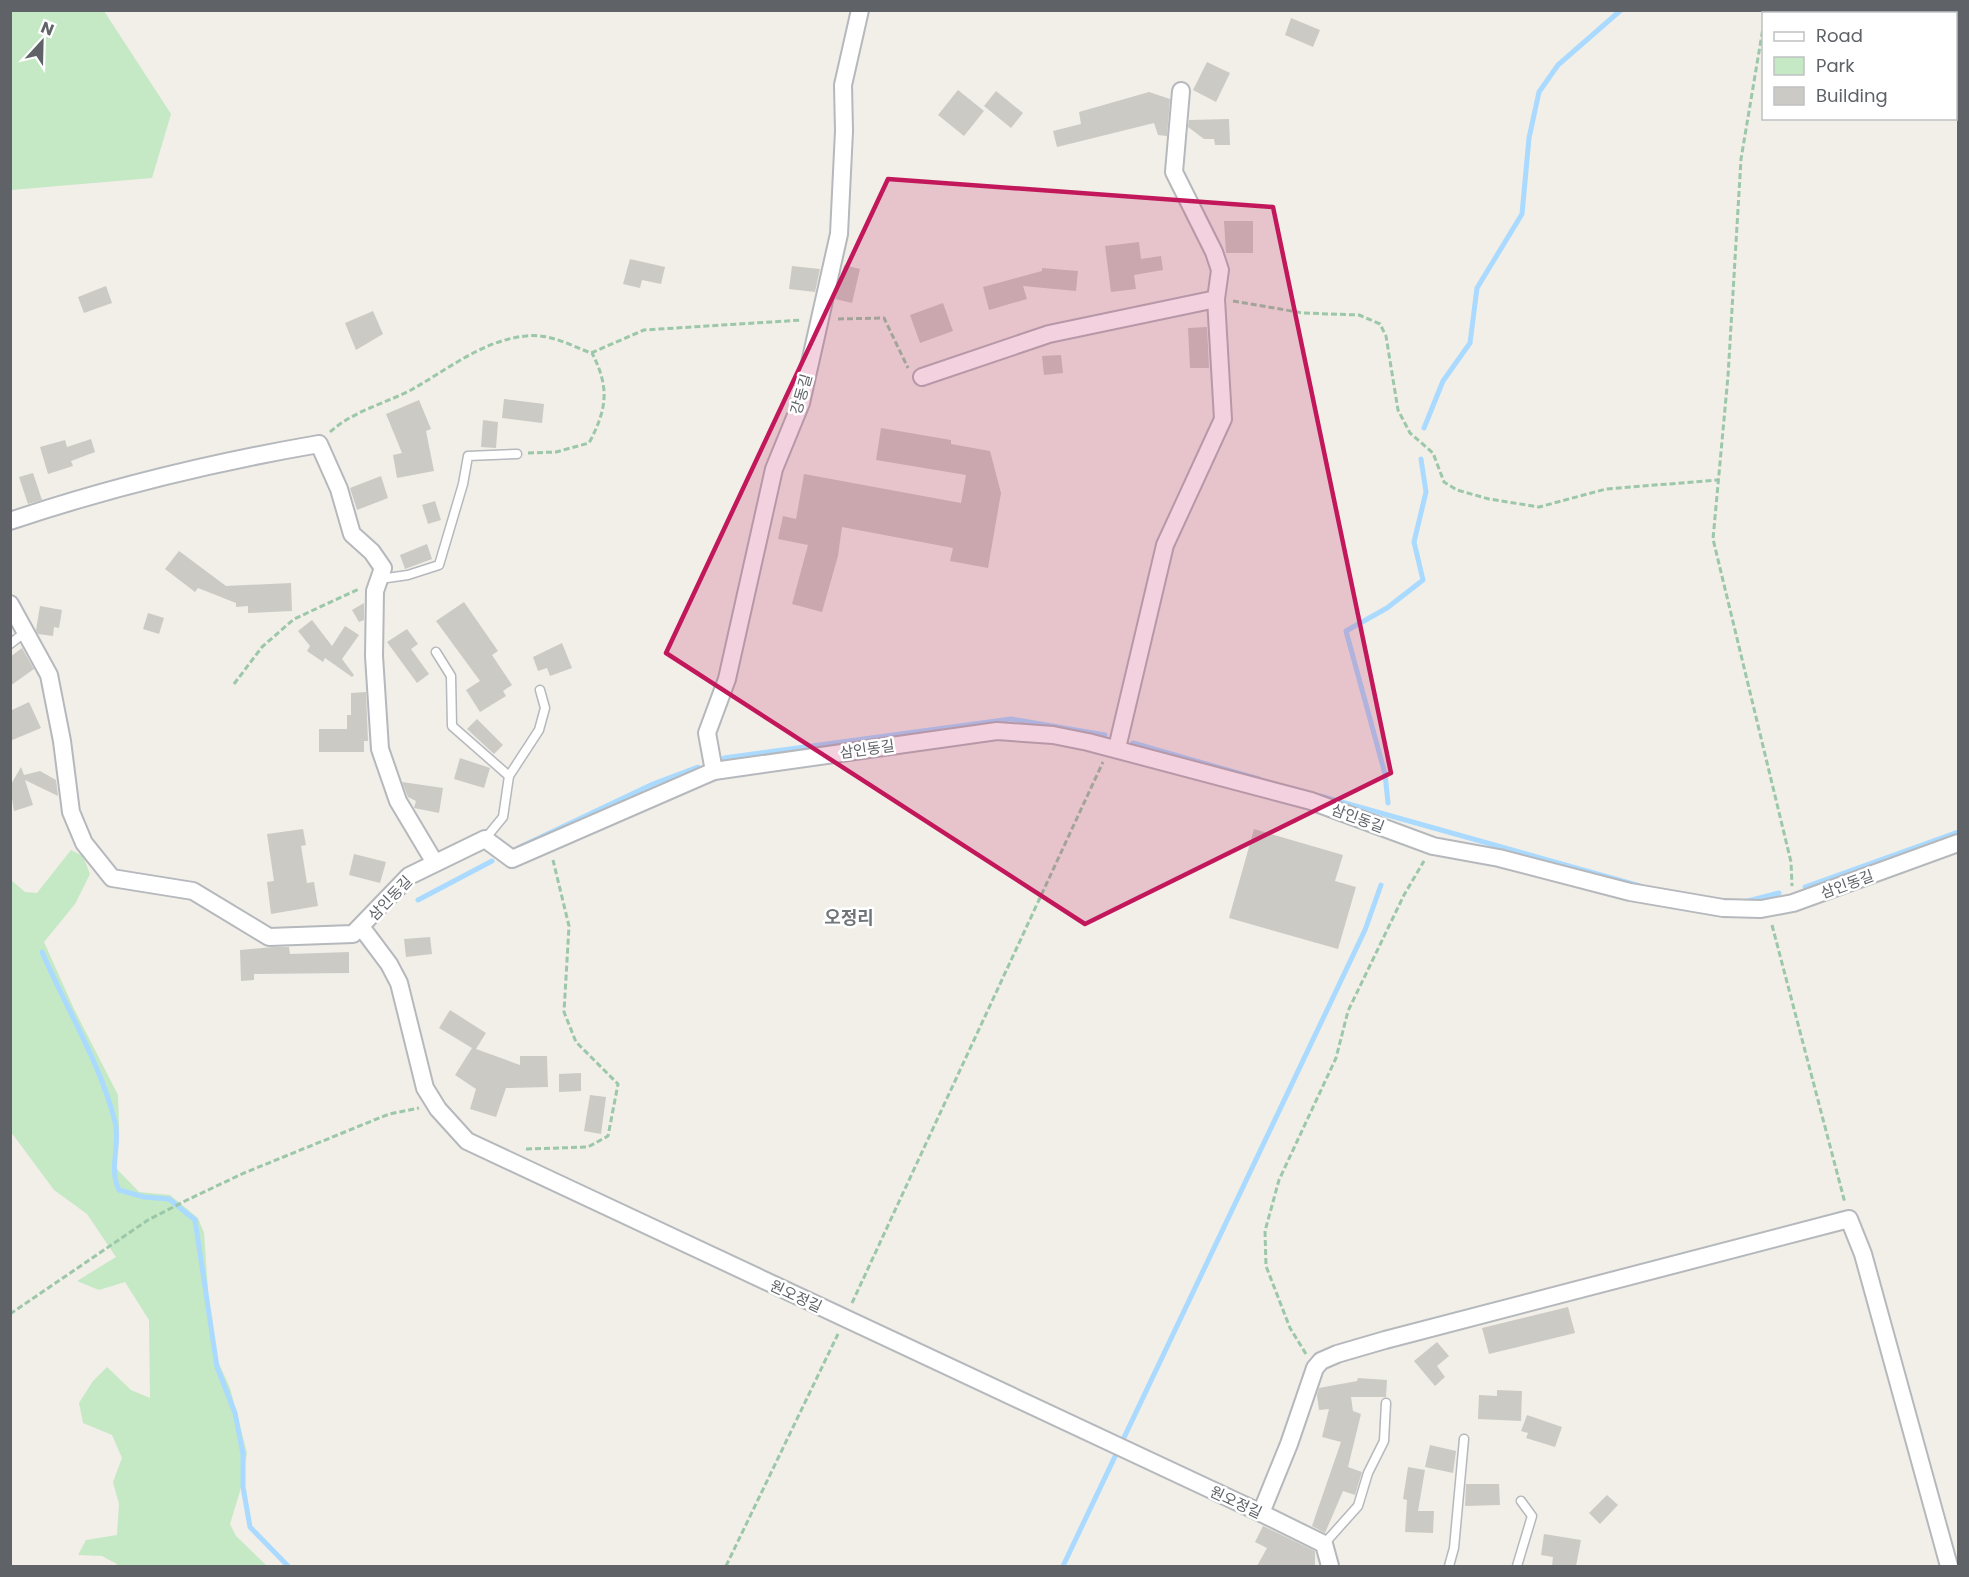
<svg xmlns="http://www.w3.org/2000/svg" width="1969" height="1577" viewBox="0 0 1969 1577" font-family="Poppins,'Noto Sans KR',sans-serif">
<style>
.green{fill:#c5e8c5}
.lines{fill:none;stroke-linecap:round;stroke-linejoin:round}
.stream{stroke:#aadaff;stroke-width:5}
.building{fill:#cccac5}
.lane-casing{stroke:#b5b8bc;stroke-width:11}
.street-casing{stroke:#b5b8bc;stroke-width:20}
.path{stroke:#9cc7a9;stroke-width:3;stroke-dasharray:6 3;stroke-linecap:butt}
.lane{stroke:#fff;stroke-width:8}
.street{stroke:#fff;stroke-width:16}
.marked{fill:#c2185b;fill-opacity:0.2;stroke:#c2185b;stroke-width:4.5;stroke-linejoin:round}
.labels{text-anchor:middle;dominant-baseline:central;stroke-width:5;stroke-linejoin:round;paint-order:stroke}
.street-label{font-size:15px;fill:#5f6368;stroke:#fff}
.quarter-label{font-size:18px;font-weight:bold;fill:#70757a;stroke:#fff}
</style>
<rect width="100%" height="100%" fill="#f1efe8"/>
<g class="green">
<path d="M11 10 104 11 171 114 152 178 11 190Z"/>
<path d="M71 850 83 856 90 874 75 904 44 942 74 1009 118 1095 119 1125 115 1167 139 1192 170 1195 198 1218 204 1233 212 1348 230 1388 247 1453 240 1491 230 1524 236 1536 267 1566H116L117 1564 102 1556 78 1555 86 1540 117 1535 119 1504 113 1482 122 1458 112 1435 83 1423 79 1403 93 1381 107 1367 131 1390 150 1398 149 1320 125 1282 99 1290 77 1281 116 1257 87 1214 54 1190 11 1132V880L25 892 37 893Z"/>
</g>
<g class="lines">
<g class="stream">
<path d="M1424 428 1443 381 1470 343 1477 288 1522 214 1529 138 1539 92 1558 65 1621 10"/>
<path d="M1133 743 1259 779"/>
<path d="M724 758 1011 719 1105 735"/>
<path d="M1320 796 1640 886"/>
<path d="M1388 803 1385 774 1346 631 1387 608 1423 580 1414 542 1426 492 1421 459"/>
<path d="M520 847 653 784 698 767"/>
<path d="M1805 887 1958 832"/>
<path d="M418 900 492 861"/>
<path d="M1744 902 1779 893"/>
<path d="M42 952C66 1008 100 1062 115 1122 121 1145 108 1168 119 1190L144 1197 169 1199 195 1220 217 1367 235 1413 243 1454V1487L250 1527 288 1566"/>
<path d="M1063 1566 1365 930 1381 885"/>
</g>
</g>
<g class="building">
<path d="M1291 18 1320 30 1313 47 1285 35Z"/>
<path d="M1207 62 1230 73 1216 102 1193 90Z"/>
<path d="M958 90 984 111 964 136 938 115Z"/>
<path d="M996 91 1023 113 1011 128 984 106Z"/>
<path d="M1149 92 1170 99 1167 136 1158 135 1154 123 1057 147 1053 131 1081 124 1079 112Z"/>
<path d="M1229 119 1230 145H1215L1214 139H1204L1188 127 1189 120Z"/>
<path d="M1224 221H1253V253H1226Z"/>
<path d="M1139 242 1141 259 1161 256 1163 270 1134 275 1136 289 1111 292 1105 246Z"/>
<path d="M630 259 665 267 661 284 642 280 640 288 623 284Z"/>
<path d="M844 265 860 269 852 303 835 299Z"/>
<path d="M792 266 820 269 815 292 789 289Z"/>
<path d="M1042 268 1078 271 1076 291 1023 286 1027 299 989 310 983 287 1042 271Z"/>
<path d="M106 286 112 303 84 313 78 297Z"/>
<path d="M943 303 953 331 920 343 910 315Z"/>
<path d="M373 311 383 334 356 350 345 323Z"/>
<path d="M1207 327 1209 368H1190L1188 328Z"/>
<path d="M1061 355 1063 373 1044 375 1042 356Z"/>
<path d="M504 399 544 404 542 423 502 418Z"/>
<path d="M419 400 431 429 426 431 434 471 397 478 393 455 402 453 386 414Z"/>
<path d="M483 420 498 422 496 448 481 447Z"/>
<path d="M881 428 951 440V444L990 451 1001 493 988 568 950 561 953 548 842 527 838 556 822 612 792 604 808 545 778 539 783 516 796 519 804 474 961 503 966 475 876 460Z"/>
<path d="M91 439 95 452 71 461 73 466 48 474 40 447 65 440 67 447Z"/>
<path d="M33 473 42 500 28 504 19 477Z"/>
<path d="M381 476 388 498 357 510 350 488Z"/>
<path d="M435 501 441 520 428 524 422 505Z"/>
<path d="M427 544 432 559 405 569 400 555Z"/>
<path d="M179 551 226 586 291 583 292 611 248 613V606L236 607V603L198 588 195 592 165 569Z"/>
<path d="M464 602 498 651 492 655 512 685 503 691 506 696 480 712 466 690 480 681 436 621Z"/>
<path d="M364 603V620L359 622 352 610Z"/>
<path d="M40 606 62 610 59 628 54 627 53 636 38 634 36 630Z"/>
<path d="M148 613 164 618 159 634 143 629Z"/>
<path d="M312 620 332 646 345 626 359 635 342 659 354 675 352 677 325 658 323 662 307 651 310 646 298 631Z"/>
<path d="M407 629 418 644 411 649 429 674 417 683 387 642Z"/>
<path d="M562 643 572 668 550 676 547 668 538 671 533 657Z"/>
<path d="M22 648 34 669 10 686V657Z"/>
<path d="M366 692 368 741H364V752H319V729H347V715H351V693Z"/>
<path d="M29 702 41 728 10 741V711Z"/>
<path d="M477 719 503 745 494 754 467 729Z"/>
<path d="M460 758 490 768 484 788 454 779Z"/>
<path d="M21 767 24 775 40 771 56 780 58 796 25 780 33 805 14 811 10 786Z"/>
<path d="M402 782 443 788 439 813 414 808 416 801 408 797Z"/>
<path d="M303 829 306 845 301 846 307 883 314 882 318 906 271 914 267 882 274 881 267 834Z"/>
<path d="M1254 829 1343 855 1335 881 1356 887 1338 949 1229 918Z"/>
<path d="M354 854 386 862 380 883 349 875Z"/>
<path d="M430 937 432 954 406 957 404 939Z"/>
<path d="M274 947H289L290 954 349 952V973L254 974V980L241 981 240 950Z"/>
<path d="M450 1010 486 1033 476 1049 520 1065V1056H547L548 1087 506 1088 496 1117 470 1109 476 1089 455 1075 472 1048 439 1028Z"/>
<path d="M581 1073V1091L559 1092V1074Z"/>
<path d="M590 1095 606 1097 601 1134 584 1131Z"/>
<path d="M1568 1307 1575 1333 1489 1354 1482 1328Z"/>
<path d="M1437 1342 1449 1356 1437 1366 1445 1377 1435 1386 1414 1361Z"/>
<path d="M1358 1378 1387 1380 1386 1397H1351L1353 1411 1361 1414 1348 1467 1362 1472 1355 1495 1343 1491 1325 1533 1312 1526 1341 1442 1322 1437 1329 1409 1319 1410 1317 1395 1319 1388 1357 1381Z"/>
<path d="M1497 1390 1522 1391 1521 1421 1478 1419 1479 1395 1497 1396Z"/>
<path d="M1527 1415 1562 1427 1555 1447 1526 1438 1528 1433 1521 1431Z"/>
<path d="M1430 1445 1456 1451 1453 1473 1425 1467Z"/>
<path d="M1408 1467 1425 1470 1418 1511H1434L1433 1533 1405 1532 1407 1500 1403 1499Z"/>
<path d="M1466 1484H1499L1500 1505 1465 1506Z"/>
<path d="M1607 1495 1618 1505 1600 1524 1589 1513Z"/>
<path d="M1263 1526 1315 1551V1566H1257L1267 1548 1255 1542Z"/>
<path d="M1544 1534 1581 1540 1576 1566H1552L1553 1557 1541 1555Z"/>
</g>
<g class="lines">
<g class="lane-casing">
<g id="lane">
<path d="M380 579 408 575 439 565 463 484 468 456 517 454"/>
<path d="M10 644 24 633"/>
<path d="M436 652 451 676 452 726 509 776 503 817 485 839"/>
<path d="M509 776 539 730 545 708 540 690"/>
<path d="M1324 1544 1358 1506 1368 1473 1384 1441 1386 1403"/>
<path d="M1449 1566 1454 1548 1464 1439"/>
<path d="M1517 1566 1532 1516 1521 1501"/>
</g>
</g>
<g class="street-casing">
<g id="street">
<path d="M922 377 1049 334 1216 299"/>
<path d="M10 521C111 487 215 462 319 444L339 489 352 534 372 552 383 568 375 591 374 656 380 749 398 801 435 863"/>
<path d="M10 604 49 675 62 741 71 812 84 843 112 878 193 891 269 937 353 934 409 876 485 839 512 859 714 771 997 731 1053 735 1088 742 1311 801 1433 846 1499 858 1630 892 1723 908 1761 909 1793 903 1958 843"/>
<path d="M1117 748 1165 545 1223 419 1216 299 1220 270 1214 252 1174 172 1181 91"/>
<path d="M714 771 707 733 727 679 774 469 801 403 839 234 844 131 843 85 860 10"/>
<path d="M362 928 389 964 399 983 425 1088 438 1109 467 1141 1261 1513 1324 1544 1330 1566"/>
<path d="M1261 1513 1289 1444 1315 1368 1321 1361 1337 1354 1385 1340 1849 1219 1863 1254 1949 1566"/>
</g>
</g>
<g class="path">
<path d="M1765 14 1766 10"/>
<path d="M1764 22 1741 159 1728 376 1713 539 1791 862 1792 886"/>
<path d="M1233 301 1303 313 1359 315 1380 324 1386 336 1398 410 1410 433 1433 453 1444 482 1457 490 1489 499 1539 507 1606 489 1718 480"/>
<path d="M838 319 884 318 908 368"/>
<path d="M330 432C353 411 384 404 411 390 447 370 483 340 526 336 549 333 570 345 591 353L644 330 802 320"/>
<path d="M528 453 556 452 589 443C607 409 610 388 592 353"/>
<path d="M234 684 262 647 294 619 359 589"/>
<path d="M1772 925 1845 1203"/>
<path d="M526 1149 588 1147 608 1136 618 1084 576 1042 564 1012 569 926 553 860"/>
<path d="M852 1303 1103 762"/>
<path d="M10 1314 148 1220 187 1200 244 1173 389 1114 419 1108"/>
<path d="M1306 1354 1290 1328 1266 1266 1265 1231 1279 1180 1336 1058 1348 1011 1404 895 1424 861"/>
<path d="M726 1566 838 1334"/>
</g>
<use href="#lane" class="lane"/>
<use href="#street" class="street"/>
</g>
<path class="marked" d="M888 179 1273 207 1391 773 1085 924 666 653Z"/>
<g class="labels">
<g class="street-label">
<text transform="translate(801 394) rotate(-74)">강동길</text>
<text transform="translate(867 749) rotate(-8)">삼인동길</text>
<text transform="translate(1358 818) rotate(20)">삼인동길</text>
<text transform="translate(1847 884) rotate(-20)">삼인동길</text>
<text transform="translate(390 898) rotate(-46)">삼인동길</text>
<text transform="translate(796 1296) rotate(25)">원오정길</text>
<text transform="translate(1236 1502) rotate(25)">원오정길</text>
</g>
<g class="quarter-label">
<text x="849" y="917">오정리</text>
</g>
</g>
<rect width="1969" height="1577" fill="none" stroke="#5f6368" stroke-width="24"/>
<rect x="1762" y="12" width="195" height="108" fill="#ffffff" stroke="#bfc1c3" stroke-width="1.5"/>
<rect x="1774" y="32" width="30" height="9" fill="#ffffff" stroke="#bfc1c3" stroke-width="1.5"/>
<text x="1816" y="42" font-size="18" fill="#5f6368">Road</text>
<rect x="1774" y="57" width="30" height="18" fill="#c5e8c5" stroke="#bfc1c3" stroke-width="1.5"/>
<text x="1816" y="72" font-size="18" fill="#5f6368">Park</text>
<rect x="1774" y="87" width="30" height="18" fill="#cccac5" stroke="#bfc1c3" stroke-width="1.5"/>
<text x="1816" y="102" font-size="18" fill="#5f6368">Building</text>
<g transform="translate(42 42) rotate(22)" stroke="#ffffff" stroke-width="4.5" paint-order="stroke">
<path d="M0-4.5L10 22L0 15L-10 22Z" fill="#5f6368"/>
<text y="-9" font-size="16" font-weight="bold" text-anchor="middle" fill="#5f6368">N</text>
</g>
</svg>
